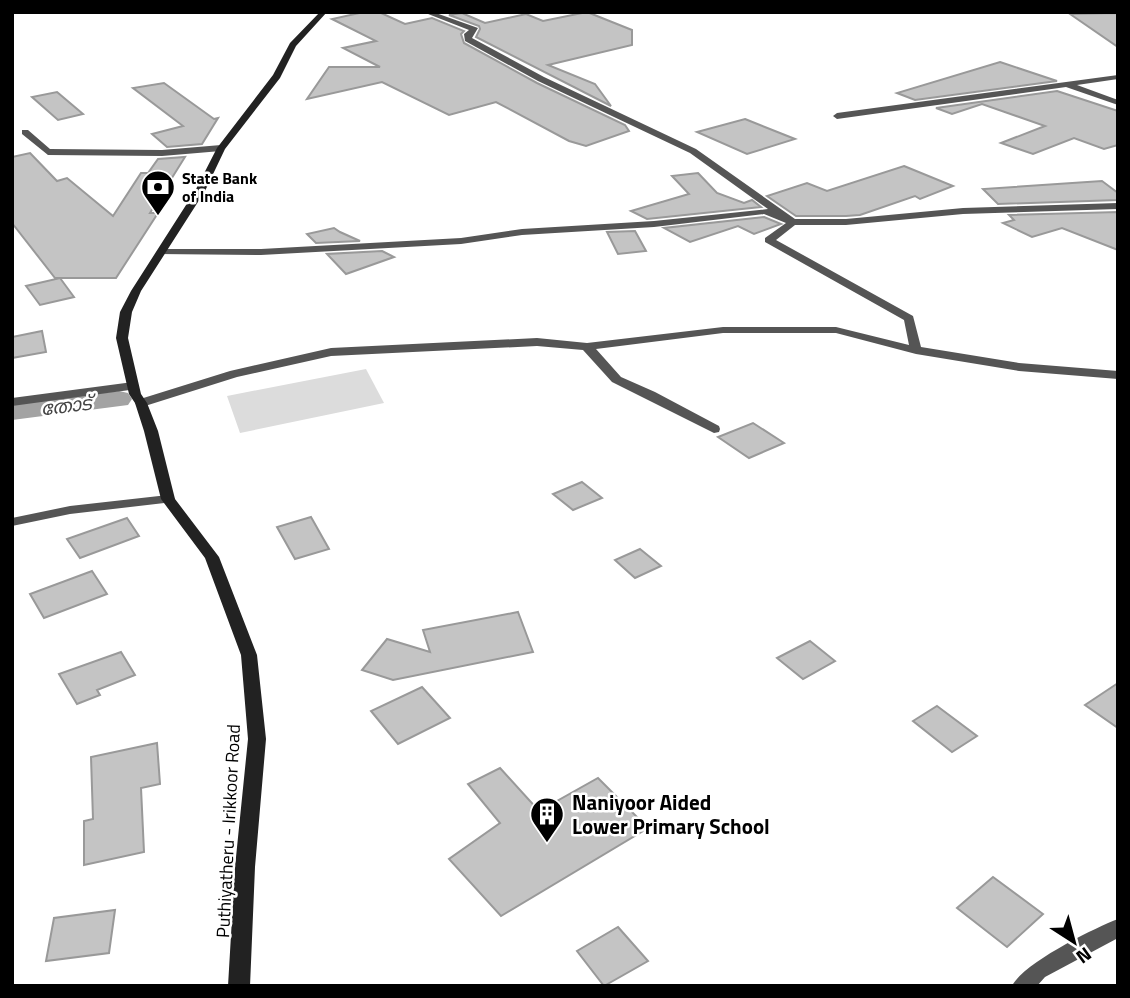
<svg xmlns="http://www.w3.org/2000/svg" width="1130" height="998" viewBox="0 0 1130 998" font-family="'Titillium Web','Noto Sans Malayalam',sans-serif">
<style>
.green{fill:#dcdcdc}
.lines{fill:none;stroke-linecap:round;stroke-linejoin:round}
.canal{fill:#a3a3a3;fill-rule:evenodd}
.building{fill:#c4c4c4;stroke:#999;stroke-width:2}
.street{fill:#555;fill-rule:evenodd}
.secondary{fill:#222;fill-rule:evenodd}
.labels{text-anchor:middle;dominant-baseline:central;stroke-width:5;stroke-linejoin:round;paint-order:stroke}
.far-poi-label{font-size:16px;font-weight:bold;fill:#000;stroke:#fff;text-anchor:start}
.street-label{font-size:18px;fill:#000;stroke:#fff}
.water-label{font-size:19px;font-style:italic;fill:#444;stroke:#fff}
.near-poi-label{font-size:21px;font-weight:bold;fill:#000;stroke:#fff;text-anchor:start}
</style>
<rect width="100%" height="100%" fill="#fff"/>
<path class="green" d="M366 369 384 403 240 433 227 396Z"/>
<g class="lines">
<path class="canal" d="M119 391 128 393 132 399 128 405 12 420V404Z"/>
</g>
<g class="building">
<path d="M364 12H379L405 24 432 18 464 31 461 34 464 43 537 83 625 125 629 131 586 146 569 141 496 102 449 115 382 82 307 99 329 67H380L343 48 376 41 332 19Z"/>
<path d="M587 12 632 30V45L548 65 595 84 611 106 476 37 480 29 479 26 449 15 462 13 485 23 526 14 543 21Z"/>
<path d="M1118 13V47L1070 14Z"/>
<path d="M1000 62 1057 81 915 100 897 93Z"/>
<path d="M164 83 214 119 218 118 202 144 167 147 152 134 183 126 133 88Z"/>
<path d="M1057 91 1118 111V145L1104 149 1074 138 1033 154 1001 143 1045 126 982 104 952 114 936 108Z"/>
<path d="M57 92 83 114 58 120 32 97Z"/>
<path d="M745 119 795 139 747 154 697 132Z"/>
<path d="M30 153 57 181 67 178 113 216 141 173H148L158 159 185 157 150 213H158L116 278H55L12 223V157Z"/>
<path d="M904 166 953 186 920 199 915 196 860 215 846 216H796L767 196 807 183 827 191Z"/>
<path d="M698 173 717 193 744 203 752 200 761 207 647 219 631 211 689 194 672 176Z"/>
<path d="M1102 181 1118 193V200L998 204 983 189Z"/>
<path d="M1118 212V250L1062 228 1032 237 1003 223 1014 220 1009 215Z"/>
<path d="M764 217 781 224 754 234 738 226 690 242 664 228Z"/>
<path d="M334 228 340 232 360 241 316 243 307 234Z"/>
<path d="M635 231 646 251 618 254 607 232Z"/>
<path d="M382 251 394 257 346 274 327 254Z"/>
<path d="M60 278 74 297 40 305 26 286Z"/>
<path d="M42 331 46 352 12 358V337Z"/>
<path d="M753 423 784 443 749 458 718 437Z"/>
<path d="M582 482 602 498 573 510 553 494Z"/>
<path d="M311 517 329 549 295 559 277 527Z"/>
<path d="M127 518 139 536 80 558 67 539Z"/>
<path d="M640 549 661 566 635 578 615 560Z"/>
<path d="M92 571 107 594 44 618 30 594Z"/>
<path d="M518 612 533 652 393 680 362 670 387 639 430 652 423 630Z"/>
<path d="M810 641 835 661 803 679 777 658Z"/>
<path d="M121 652 135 675 97 690 100 695 77 704 59 674Z"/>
<path d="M1118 683V728L1085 705Z"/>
<path d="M422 687 450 718 398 744 371 711Z"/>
<path d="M937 706 977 736 952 752 913 721Z"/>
<path d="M157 743 160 784 141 788 144 852 84 865V821L93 819 91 757Z"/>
<path d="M500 768 539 811 598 778 648 828 501 916 449 859 500 823 468 784Z"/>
<path d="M993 877 1043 914 1007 947 957 908Z"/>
<path d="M115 910 109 953 46 961 54 918Z"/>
<path d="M618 927 648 961 604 986 577 951Z"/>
</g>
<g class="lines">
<g class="street">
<path d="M423 12H433L478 28 472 38 544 77 696 149 795 219H846L963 208 1118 203V209L963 214 846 225H795L776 240 913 316 921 347 1019 363 1118 371V379L1019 371 916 354 836 333H723L596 349 621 377 655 392 719 426 720 429 719 432 714 433 612 382 583 350 537 346 331 356 237 377 145 406H137L135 403 137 400 230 371 331 348 537 338 587 343 723 327H836L909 345 904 320 765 242V238L786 223 764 214 654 227 522 235 461 244 261 255 158 254V250L162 249H261L461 238 522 229 654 221 768 209 690 153 538 81 465 41 464 34 469 30Z"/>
<path d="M1118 75V79L1077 85 1118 100V105L1066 87 837 119 833 116 837 113Z"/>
<path d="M22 130H28L50 149 162 150 221 145 225 148 221 151 162 156 48 155 22 134Z"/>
<path d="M133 382 137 383 139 386 137 389 12 406V398Z"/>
<path d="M168 495 173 496 175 499 173 502 70 514 12 526V518L70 506Z"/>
<path d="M1118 919V938L1045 977 1037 986H1012C1022 964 1094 928 1118 919Z"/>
</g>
<path class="secondary" d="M320 12H327L296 46 280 78 225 149 205 191 141 291 132 312 128 338 141 394 147 403 158 431 175 499 219 557 257 655 266 739 255 867 250 986H228L235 867 248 739 241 655 205 558 161 499 144 431 135 403 129 394 116 338 120 312 131 291 195 191 217 148 273 75 290 43Z"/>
</g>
<defs>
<g id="bank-pin" transform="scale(1.75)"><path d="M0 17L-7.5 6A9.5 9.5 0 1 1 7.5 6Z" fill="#000" stroke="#fff"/><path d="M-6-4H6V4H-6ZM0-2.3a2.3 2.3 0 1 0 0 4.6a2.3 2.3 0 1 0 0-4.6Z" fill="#fff"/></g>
<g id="building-pin" transform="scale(1.75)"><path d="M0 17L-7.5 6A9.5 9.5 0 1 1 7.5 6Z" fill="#000" stroke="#fff"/><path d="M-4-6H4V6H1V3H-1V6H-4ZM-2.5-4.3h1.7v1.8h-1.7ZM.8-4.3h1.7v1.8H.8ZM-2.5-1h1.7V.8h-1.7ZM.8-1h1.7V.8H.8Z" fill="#fff"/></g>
</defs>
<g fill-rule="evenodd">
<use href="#bank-pin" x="158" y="187"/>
<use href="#building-pin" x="547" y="814"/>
</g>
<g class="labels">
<g class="far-poi-label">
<text x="182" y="178">State Bank<tspan x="182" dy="18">of India</tspan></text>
</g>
<g class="street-label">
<text transform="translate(228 831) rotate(-87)">Puthiyatheru - Irikkoor Road</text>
</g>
<g class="water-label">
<text transform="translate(66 405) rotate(-7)">തോട്</text>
</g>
<g class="near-poi-label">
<text x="572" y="802">Naniyoor Aided<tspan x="572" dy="24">Lower Primary School</tspan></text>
</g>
</g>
<rect width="1130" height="998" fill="none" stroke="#000000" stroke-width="28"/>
<g transform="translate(1074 942) rotate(144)" stroke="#ffffff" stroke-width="5" paint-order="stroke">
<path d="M0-5L12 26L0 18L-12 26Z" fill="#000000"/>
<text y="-10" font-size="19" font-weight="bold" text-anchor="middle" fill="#000000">N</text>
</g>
</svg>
